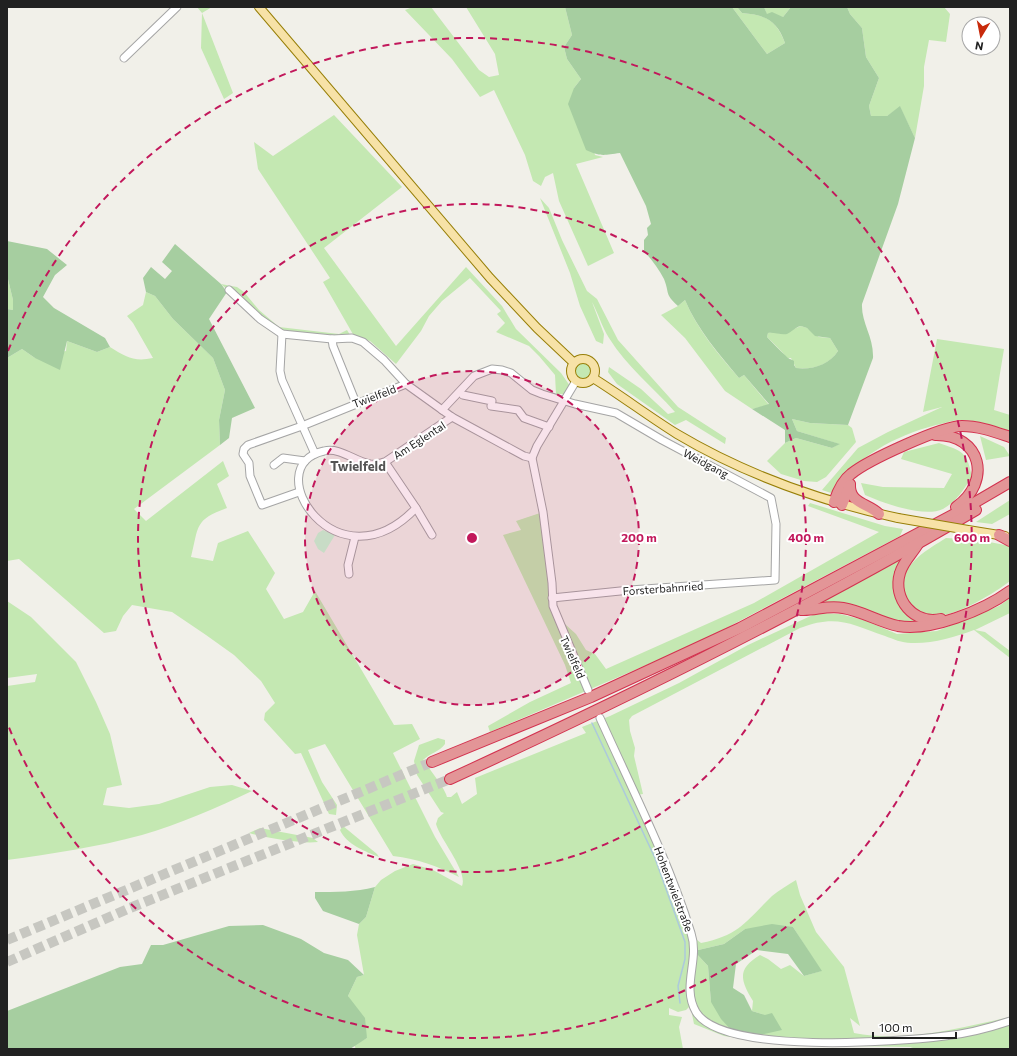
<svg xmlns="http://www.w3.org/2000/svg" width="1017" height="1056" viewBox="0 0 1017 1056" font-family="Commissioner,sans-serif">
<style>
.grass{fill:#c4e8b2;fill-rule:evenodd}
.forest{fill:#a6cea0;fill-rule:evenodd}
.park{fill:#c9f7d5}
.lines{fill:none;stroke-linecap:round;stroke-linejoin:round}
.stream{stroke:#acc9dc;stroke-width:1.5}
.highway-tunnel{stroke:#c7c7c1;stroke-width:10;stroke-dasharray:10 5;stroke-linecap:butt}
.minor-casing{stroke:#a5a5a5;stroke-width:9}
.major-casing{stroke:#977f08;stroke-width:10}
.highway-casing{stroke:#d3324f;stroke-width:12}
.minor{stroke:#fff;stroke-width:7}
.major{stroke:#f7e2a7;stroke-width:8}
.highway{stroke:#e39597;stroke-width:10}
.major-bridge-casing{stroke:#977f08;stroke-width:10;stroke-linecap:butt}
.major-bridge{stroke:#f7e2a7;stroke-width:8}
.ring{fill:none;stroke:#c2185b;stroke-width:2;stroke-dasharray:7 5}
.labels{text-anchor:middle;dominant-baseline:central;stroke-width:4;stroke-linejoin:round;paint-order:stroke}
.street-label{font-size:11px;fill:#212121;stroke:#fff}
.quarter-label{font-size:13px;font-weight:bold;fill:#545454;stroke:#fff}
.centre{fill:#c2185b;stroke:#fff;stroke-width:2}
.ring-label{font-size:12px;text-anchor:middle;font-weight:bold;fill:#c2185b;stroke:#fff;stroke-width:4;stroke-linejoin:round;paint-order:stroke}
</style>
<rect width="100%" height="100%" fill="#f1f0e9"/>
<g class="grass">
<path d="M197 7H212L202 13 233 93 224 99 201 48 202 13Z"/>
<path d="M413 7H431L479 70 489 77 499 75 495 54 466 7H565L572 35 564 47 567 59 581 79 574 88 595 155 603 157 576 164 614 253 588 266 559 201 553 173 545 177 541 186 533 181 525 155 494 90 480 97 452 59 405 10Z"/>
<path d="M732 7H737L742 13C766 15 776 20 785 43L767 54Z"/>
<path d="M764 7H791L783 17 767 15Z"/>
<path d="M847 7H944L950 14 946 42 929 40 924 67V86L915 138 900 107 887 116H871L869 106 879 78 866 57 862 28 850 14Z"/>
<path d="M334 115 402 187 324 248 396 346 466 267 502 306 516 329 561 373 570 386 564 394H556L555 375 539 356 529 346 496 332 505 323 497 314 501 311 470 278 442 301 429 316 421 331 396 364 370 341 354 336 323 282 330 278 258 169 254 142 273 156Z"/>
<path d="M540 198 549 208 562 240 587 291 597 299 618 340 678 407 726 438 725 444 686 420 675 425 617 384 608 372 609 367 641 389 668 414 675 412C653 387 627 367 609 338 602 327 598 313 592 302L604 334 603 344 596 341 580 306 570 273Z"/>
<path d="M7 275 13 300V310L7 309Z"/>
<path d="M221 284 237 287 244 292 259 310 279 327 339 334 347 330 352 338 282 334 260 319Z"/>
<path d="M146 292 155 296 173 319 213 358 225 390 219 420 220 445 134 509 146 521 223 461 229 476 217 484 227 508C194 520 199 526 191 557L213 561 218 543 248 531 275 573 266 589 284 619 303 612 315 591 394 725 412 724 420 739 393 753 435 837 459 877C437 866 418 859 393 856L325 744 308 750 322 782 337 805 336 815 329 814 301 753 295 754 264 720 265 713 275 703 261 681 234 655 206 635 172 612 132 605 123 616 116 631 104 633 19 559 7 561V358L22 349 35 358 66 351 67 341 97 352 110 347C126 357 134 362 153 358L133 323 127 316 143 305Z"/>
<path d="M685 300C697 329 718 354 739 378L744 375 769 405 752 409 725 391 685 338 661 315 678 306Z"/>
<path d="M801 326 807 328 819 337 830 338 838 351C829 365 813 370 796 368L791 358H787C781 350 774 344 767 337L768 333 773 332 782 334Z"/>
<path d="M937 339 1004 349 994 410 1010 415V431C993 426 977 420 960 420 952 420 943 424 936 425 894 436 856 457 831 493L822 490 858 448 888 432 942 407 923 412Z"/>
<circle cx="584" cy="371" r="9"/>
<path d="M792 419 810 423 848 425 852 428 856 442 826 477 817 482 804 481 781 474 767 461 785 443 796 438 832 448 839 444 797 431Z"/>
<path d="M980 436 1004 447 1010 456 986 460Z"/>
<path d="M939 443C962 451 967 451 972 477 964 489 956 502 943 509 924 518 883 503 865 495L861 483 883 487 944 488 952 474 901 459 904 452Z"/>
<path d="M1010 500V514L992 524 976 522Z"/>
<path d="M810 503 885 526 903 529 900 536 698 643 490 732 488 726 530 702 571 683 565 665 503 535 521 530 516 521 543 512 555 615 576 634 586 650 595 654 606 669 754 603 879 532 808 506Z"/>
<path d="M946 538 979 540 1010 546V581C993 594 943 626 920 614 915 611 910 606 906 603 905 597 902 590 903 584 905 561 929 549 946 538Z"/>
<path d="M901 558 897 598 929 622 905 624 822 602Z"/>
<path d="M1010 598V613L975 630 985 632 1010 651V658L974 630C955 637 932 644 911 643 902 643 893 639 885 636 851 624 836 614 800 628L632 716 629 720 630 731 635 748 634 756 643 794 636 795 692 936 701 943C740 935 746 921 772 896 779 890 788 885 796 880L800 895 816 932 844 967 860 1026 850 1018 854 1033C905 1043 960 1028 1010 1017V1049H916L910 1047 789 1045 724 1036 694 1024 692 1014V1004L686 1010 678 1012 669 1008V1015L682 1017 679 1027 683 1049H356L354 1045 367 1038 348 996 357 977 364 975 357 935 359 924 366 917 375 887 381 880 395 871 413 864 433 870 462 886C468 871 441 841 436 824L438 818 444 813 441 812 417 775 414 761 419 745 438 738 445 740V744C439 752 430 753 423 760 429 768 446 790 447 797H451L457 792 462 804 477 794 475 778 586 733 582 727 610 716 679 683 748 645 817 613 840 614 864 620 897 634 937 631 999 606ZM793 927 821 971 804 976 790 965 781 969 768 959 760 955C737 969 740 980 753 1001L752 1011 765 1015 711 1002 708 966 694 951 724 944 745 929Z"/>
<path d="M7 601 31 617 76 662 96 702 110 734 122 785 107 788 103 805 129 808 159 804 210 787 232 785 252 791C217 808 179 824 142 835 97 847 52 854 7 860V686L35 682 37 674 7 678Z"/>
<path d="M343 826 377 854 379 857C366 852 346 844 340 830Z"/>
<path d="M260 828 313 838 318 842C300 844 267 838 249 833Z"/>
</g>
<g class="forest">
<path d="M565 7H732L767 54 785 43C777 20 765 15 742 13L737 7H764L767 14 772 12 783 17 791 7H847L850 14 862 28 866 57 879 78 869 106 871 116H887L900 106 915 138 898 204 862 304C861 323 874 337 873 358L848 425 810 423 792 419 797 431 840 444 832 448 796 438 785 443V430L752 409 769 404 744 375 739 378C719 354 697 329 685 300L678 306C664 293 670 294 664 279 659 269 651 259 644 251V240L648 235 647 228 651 224 646 206 620 153C604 155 601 157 586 150L568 104 574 88 581 79 567 59 564 47 572 35ZM801 326 807 328 815 336 830 338 838 351C829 365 812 370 796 368L794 365V361C791 359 788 359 786 356 779 350 773 343 767 337L768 333C774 332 780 335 787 334 792 332 795 327 801 326Z"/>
<path d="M7 241 47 249 67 265 55 275 43 297 54 308 105 338 110 347 97 352 67 341 60 370 35 358 22 349 7 358V309L13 310V300L7 275Z"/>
<path d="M175 244 221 284 227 292 209 319 255 408 232 418 229 438 220 445 219 420 225 390 213 358 173 319 155 296 146 292 143 278 151 267 165 279 172 271 162 262Z"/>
<path d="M375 887 366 917 359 924 323 911 315 898V892C336 892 355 892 375 887Z"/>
<path d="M772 924 793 927 822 971 804 976 788 954 757 950 736 964 733 988 744 995 752 1011 765 1015 772 1013 782 1030 756 1036 734 1033 721 1019 711 1002 708 966 694 951 724 944 745 929Z"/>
<path d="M263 925 301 939 324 953 348 960 364 975 357 977 348 996 365 1018 367 1038 350 1049H7V1011L120 967 142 964 151 945H163L229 926Z"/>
</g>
<path class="park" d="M323 530 335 535 324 553 318 549 314 541 318 533Z"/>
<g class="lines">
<path class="stream" d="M592 723 655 858 685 942V959L678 986 680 1003"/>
<g class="highway-tunnel">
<path d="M7 940 432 762"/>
<path d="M7 962 130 908 450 779"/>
</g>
<g class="minor-casing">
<g id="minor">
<path d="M124 58 177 7"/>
<path d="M229 290 260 319 282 334 332 339 352 338 363 342 384 360 406 384"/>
<path d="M282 334 280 371 282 380 315 454"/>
<path d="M332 339 333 346 356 403"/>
<path d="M576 381 537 446 532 458 543 512 552 583 553 606 588 690"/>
<path d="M463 395 492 401 491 406 518 410 524 418 549 427"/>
<path d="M442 410 474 376 492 369 502 370 511 373 532 390 542 394 575 404 616 413 662 440 771 498 776 524 775 580 630 590 552 598"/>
<path d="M385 462C380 463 374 465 370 464 354 461 340 447 324 451 256 466 337 591 416 508L385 462 452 417"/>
<path d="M274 465 283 458 305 461"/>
<path d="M299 492 262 505 250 476 249 463 243 454 244 449 248 445 302 426 406 384 452 417 524 456 532 458"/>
<path d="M416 508 432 535"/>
<path d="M349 574 348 565 355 537"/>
<path d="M600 718C632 789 668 859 691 933 700 960 681 986 696 1012 722 1055 898 1042 945 1036 966 1034 989 1028 1010 1021"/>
</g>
</g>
<g class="major-casing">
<g id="major">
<path d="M259 7 490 278 537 328 574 363"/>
<circle cx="583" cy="371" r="12"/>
<path d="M593 378C622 396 648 416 677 434 746 475 820 501 898 518"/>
<path d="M968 530 1005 536"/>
</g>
</g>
<g class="highway-casing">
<g id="highway">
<path d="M935 435C982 434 992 482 956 507"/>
<path d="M850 484C849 504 868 503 879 514"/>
<path d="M834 502C837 493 843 480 851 474 868 460 942 426 962 426 979 426 995 432 1010 437"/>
<path d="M842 505 850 485"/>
<path d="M999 535 1010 541"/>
<path d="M918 544C912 554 903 562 900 573 892 599 914 625 941 619"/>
<path d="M801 610C815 611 826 605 843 608 862 611 879 622 898 626 930 632 984 610 1010 591"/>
<path d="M432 762 591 697 740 628 962 510 1010 482"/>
<path d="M450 779C629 697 806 610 976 510"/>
</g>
</g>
<use href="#minor" class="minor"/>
<use href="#major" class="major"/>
<use href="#highway" class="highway"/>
<g class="major-bridge-casing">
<path id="major-bridge" d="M898 518 968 530"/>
</g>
<use href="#major-bridge" class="major-bridge"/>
</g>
<circle cx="472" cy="538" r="167" fill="#c2185b" fill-opacity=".12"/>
<g class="ring">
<circle cx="472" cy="538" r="167"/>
<circle cx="472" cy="538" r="334"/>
<path d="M8 351A500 500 0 1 1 8 725"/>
</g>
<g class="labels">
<g class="street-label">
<text transform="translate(374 396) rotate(-21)">Twielfeld</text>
<text transform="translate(419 440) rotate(-33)">Am Eglental</text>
<text transform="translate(706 463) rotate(28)">Weidgang</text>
<text transform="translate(663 588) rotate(-4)">Forsterbahnried</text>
<text transform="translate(573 657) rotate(66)">Twielfeld</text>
<text transform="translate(674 889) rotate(69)">Hohentwielstraße</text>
</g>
<g class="quarter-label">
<text x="358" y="466">Twielfeld</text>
</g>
</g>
<circle cx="472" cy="538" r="6" class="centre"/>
<g class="ring-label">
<text x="639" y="542">200 m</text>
<text x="806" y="542">400 m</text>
<text x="972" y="542">600 m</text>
</g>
<rect width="1017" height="1056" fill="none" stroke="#212121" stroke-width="16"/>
<g transform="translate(981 36) rotate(190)"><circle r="19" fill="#ffffff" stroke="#a6a6a6"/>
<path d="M0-3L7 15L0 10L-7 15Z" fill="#c82a0b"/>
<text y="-6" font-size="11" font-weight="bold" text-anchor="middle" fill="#212121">N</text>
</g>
<path d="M873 1032v6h83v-6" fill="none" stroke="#212121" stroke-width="2"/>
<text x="879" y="1032" font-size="12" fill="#212121" stroke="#ffffff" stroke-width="3" paint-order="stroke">100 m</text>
</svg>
